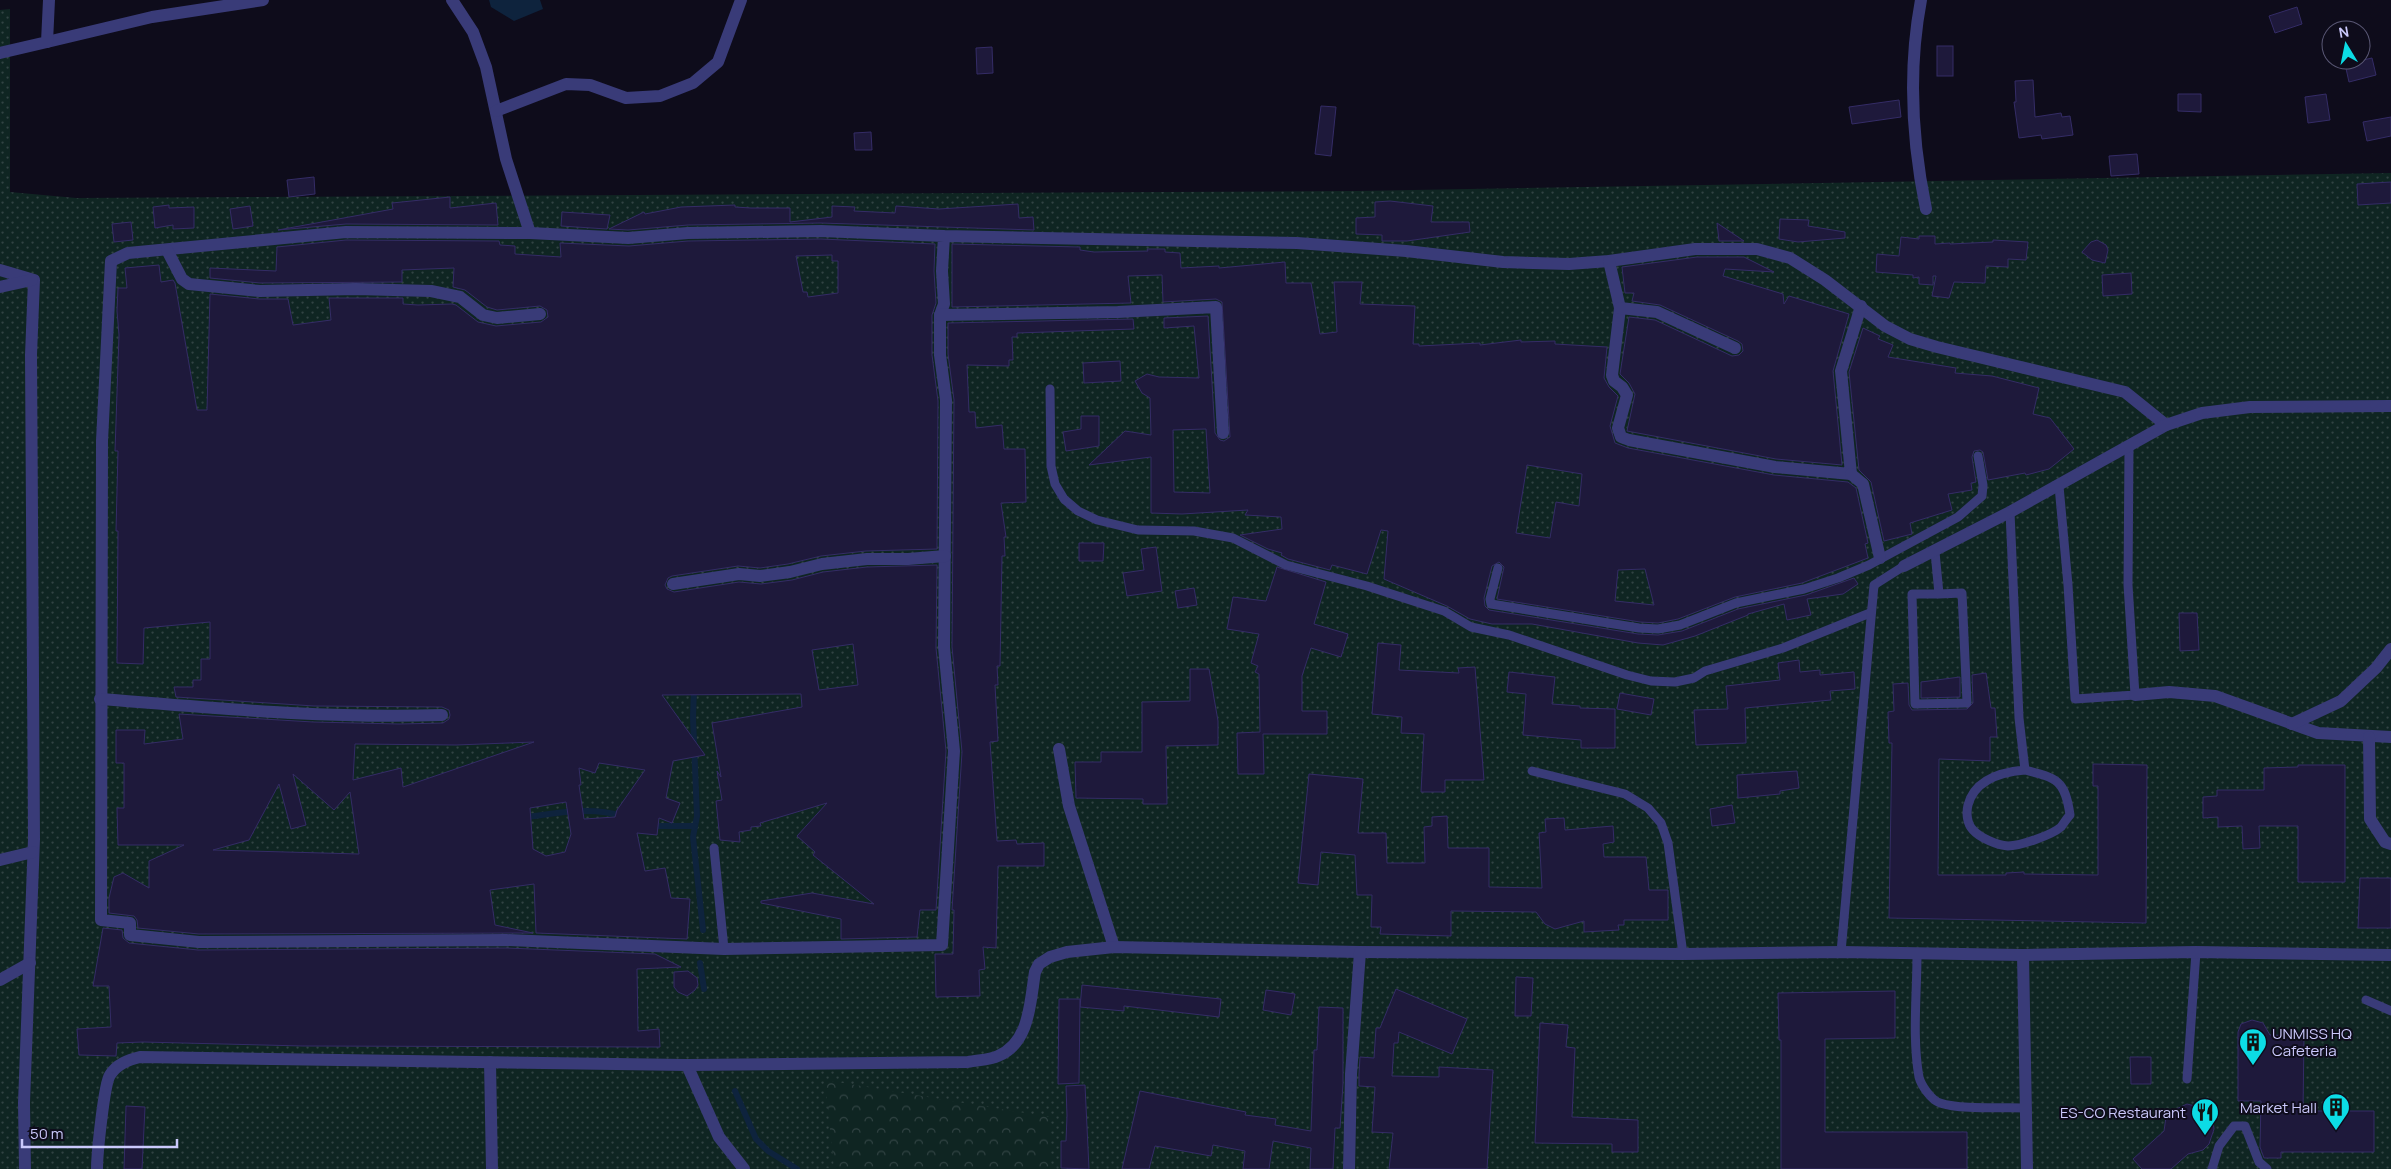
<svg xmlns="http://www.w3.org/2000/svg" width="2391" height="1169" viewBox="0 0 2391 1169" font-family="Manrope,sans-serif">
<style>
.grass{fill:url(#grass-dots)}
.forest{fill:url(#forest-crowns)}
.water{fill:#0e233d}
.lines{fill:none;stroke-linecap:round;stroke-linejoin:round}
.stream{stroke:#0e233d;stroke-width:6}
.building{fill:#1e193b;stroke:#342c66;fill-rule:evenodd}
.service{stroke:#393b78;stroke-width:9}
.minor{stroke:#393b78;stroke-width:12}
.labels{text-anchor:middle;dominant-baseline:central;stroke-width:4;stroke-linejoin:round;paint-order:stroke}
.poi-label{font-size:15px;fill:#cbc9fc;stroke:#0e0c1b;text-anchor:end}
</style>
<defs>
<pattern id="grass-dots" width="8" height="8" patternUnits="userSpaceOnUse" patternTransform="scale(1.25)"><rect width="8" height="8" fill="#0f2522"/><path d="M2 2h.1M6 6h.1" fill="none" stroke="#314343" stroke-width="1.8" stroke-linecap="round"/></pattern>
<pattern id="forest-crowns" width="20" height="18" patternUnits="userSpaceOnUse" patternTransform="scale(1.25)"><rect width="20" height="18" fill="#0f2522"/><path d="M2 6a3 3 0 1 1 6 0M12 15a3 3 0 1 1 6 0" fill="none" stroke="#314343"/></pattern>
</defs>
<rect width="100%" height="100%" fill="#0e0c1b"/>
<path class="grass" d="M10 9V192L76 198 1356 191 2391 173V1169H0V10Z"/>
<path class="forest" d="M825 1080 1049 1117 1051 1169H817L834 1168Z"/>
<path class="water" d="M489 0H540L543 9 514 21 491 7Z"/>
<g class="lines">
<g class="stream">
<path d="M694 687 693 718 697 816 693 837 703 930"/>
<path d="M522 818C557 813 589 806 623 816"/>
<path d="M651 826H695"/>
<path d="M700 963 704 989"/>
<path d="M735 1091 756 1139 768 1151 797 1169"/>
</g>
</g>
<g class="building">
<path d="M2297 7 2302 24 2275 33 2269 16Z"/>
<rect x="1937" y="46" width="16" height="30"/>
<path d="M992 47 993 73 977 74 976 48Z"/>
<path d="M2372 58 2376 75 2349 82 2345 64Z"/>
<path d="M2033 80 2035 117 2061 113 2062 117 2070 116 2073 135 2042 139 2041 135 2019 138 2014 102H2016L2015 81Z"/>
<path d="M2178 94H2201V112L2178 111Z"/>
<path d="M2326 94 2330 120 2308 123 2305 97Z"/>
<path d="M1899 100 1901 117 1852 124 1849 107Z"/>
<path d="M1321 106 1336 107 1331 156 1315 154Z"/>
<path d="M2391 117V136L2367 141 2363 122Z"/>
<path d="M871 132 872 150H855L854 133Z"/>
<path d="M2137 154 2139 174 2111 176 2109 156Z"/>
<path d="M314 177 315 194 289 197 287 180Z"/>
<path d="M2391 182V203L2358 205 2357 184Z"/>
<path d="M450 197V208L496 203 498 225 346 224 278 230 393 209 392 203Z"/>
<path d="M1390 201 1433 206 1431 222H1469L1470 232 1407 241H1382V235L1356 234V218L1375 217V202Z"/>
<path d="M1018 204 1019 218 1033 217 1034 230 821 223 688 225 628 230 609 229 644 212 645 214 681 207 735 205V207L751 208H790V222L832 217V206L855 207 854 211 895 213 896 206 939 209Z"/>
<path d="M169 205V208L194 207V228L173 229V225L155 228 153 207Z"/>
<path d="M250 206 253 226 233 229 230 209Z"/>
<path d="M562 212 610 215 607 229 561 226Z"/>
<path d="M1780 219 1809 220 1808 226 1845 232V238L1798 242 1779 239Z"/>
<path d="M131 222 133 240 114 242 112 224Z"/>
<path d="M1717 223 1744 241H1719Z"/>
<path d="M1919 236H1935V244L1950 243V244L1993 242V240L2028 242 2026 260 2008 259V267L1986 266 1985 283 1954 282 1949 298 1932 296 1936 276H1933V285L1919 284V277L1913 278V275L1876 272 1877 254 1899 256 1901 237 1919 239Z"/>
<path d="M821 239 935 244 934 271 936 303 932 315V355L938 401 937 549 866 551 821 556 788 564 760 568 738 566 672 576 668 578 665 585 667 589 674 592 739 582 761 584 792 580 823 572 867 567 937 565 936 648 946 751 936 910H920L917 937 841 939V919L761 903V901L812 893 874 904 813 855 815 852 797 836 827 803 760 823 761 826 751 827V830L739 832 740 842 720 840 716 801 722 800 717 771 721 777 712 723 802 707 801 694 662 695 705 755 673 761 666 798 680 803 672 823 659 818 657 835 637 833 645 871 665 868 671 898 690 899 687 939 536 933 534 884 490 890 495 925 533 933 199 934 138 928 137 920 134 916 109 913V898L114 877 123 873 149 888V861L184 845H118L117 808H124V763H116V730H145L144 744 183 739 179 714 313 722 399 724 443 723 449 719 450 715 449 710 442 707 314 706 176 697 174 687H193V680H201V659H210V622L144 628 143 664 117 663 118 531H116L118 451H115L119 335 117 311 118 288H127L125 268 159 265 161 282 173 280 175 283 197 410H207L210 294 259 299H288L293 325 331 320 329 298H403V304L418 305 452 304 456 305 478 322 496 326 541 322 548 317 547 310 540 306 497 310 487 307 465 290 453 287 454 268 402 270V282L260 283 210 278V268L276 271 277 247 346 240 499 241 500 245 515 246V254L561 257 560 243 629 246 688 241ZM832 255V261H838V293L808 297 807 292H803L796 256ZM853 644 858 685 819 690 812 650ZM534 742 403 787 401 768 353 780 355 744 456 745ZM599 763 645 770 617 810 615 817 584 819 579 785H581L579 768 595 773ZM293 774 334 810 350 792 359 854 213 850 249 840 279 784 291 829 306 825ZM566 802 571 834 565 852 546 856 533 849 530 808Z"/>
<path d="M2097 240 2106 245 2108 250 2105 263 2092 260 2082 252 2091 242Z"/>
<path d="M952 244 1080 247V250L1094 252 1148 251 1147 249H1165V252L1180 253 1181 268 1219 266V268L1285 262 1286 283H1311L1320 334 1337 332 1334 282H1362L1360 304 1415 306 1413 344H1419V346L1480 343V345L1521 340V342L1555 341V344L1607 347 1604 378 1609 387 1618 396 1610 426 1615 443 1628 448 1774 475 1848 482 1856 488 1868 543 1865 544 1868 558 1802 583 1735 597 1678 619 1658 623 1640 622 1497 599 1504 567 1499 562 1492 566 1484 598 1485 606 1489 610 1638 634 1658 635 1682 631 1738 609 1806 595 1854 578 1858 584 1843 594 1807 599 1811 615 1787 620 1784 604 1748 614V615L1695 636 1663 645 1638 643 1532 624H1492L1470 619 1447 606 1384 579 1388 531 1381 530 1367 574 1332 565 1330 570 1288 559 1281 555 1282 553 1268 549 1240 535 1282 529 1281 517 1245 515 1248 510 1182 514 1151 513V457L1089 465 1125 431 1151 435 1150 398 1142 393 1135 381 1147 374 1159 377 1199 378 1194 326 1164 328V318L1208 316 1215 433 1220 440 1224 441 1230 437 1222 302 1216 299 1163 302 1162 275 1128 276 1131 303 952 307ZM1206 429 1210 493 1174 492 1173 430ZM1527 465 1582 474 1579 506 1556 502 1550 538 1516 533ZM1645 569 1654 605 1615 601 1618 570Z"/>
<path d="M1697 257H1744L1774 272 1725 269 1723 276 1783 294 1784 304 1789 296 1849 314 1833 371 1842 465 1776 459 1627 431 1635 394 1629 383 1620 374 1629 317 1655 320 1732 356 1739 355 1743 351 1742 344 1738 341 1660 305 1632 301 1634 293H1625L1622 267Z"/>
<path d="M2131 273 2132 294 2103 296 2102 275Z"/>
<path d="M1133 319 1134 329 1017 333V337H1012L1013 360H1009V366L967 365 969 412H975L976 428 1002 425 1004 449H1025L1026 502 1001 503 1006 537H1004L1005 556H1002L1000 666H997L998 685H995L998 741 990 742 997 841 1016 840 1017 844 1044 843V866H998L996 948 983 947 985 969 979 970 980 996 936 997 935 954H953L954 910H952L962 752 952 647 954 400 948 354V323Z"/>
<path d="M1863 328 1880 336 1878 339 1893 345 1888 357 1956 368 1955 373 1992 376 2039 388 2033 414 2050 418 2074 449 2049 469 2026 475 2025 473 1988 480 1983 452 1980 450 1974 451 1972 457 1976 482 1971 483 1972 490 1948 494 1952 510 1910 523 1912 534 1884 541 1871 482 1859 470 1849 372Z"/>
<path d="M1120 361 1121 381 1084 383 1083 363Z"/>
<path d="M1081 416H1099V446L1066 451 1063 432 1081 429Z"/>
<path d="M1079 543H1104L1103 561H1079Z"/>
<path d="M1156 547 1162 591 1127 596 1123 573 1144 570 1141 549Z"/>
<path d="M1277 567 1326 582 1314 624 1348 634 1341 657 1311 648 1302 676V711H1327V734H1263L1264 774H1238L1237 733 1260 732 1259 674 1255 672 1258 666 1251 663 1259 634 1227 629 1233 597 1266 601Z"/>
<path d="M1194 588 1197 605 1178 608 1175 591Z"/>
<path d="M2179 613H2197L2199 650 2180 651Z"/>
<path d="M1378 643 1401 645 1399 670 1459 673 1458 668 1475 667 1484 780H1445V792H1421L1424 734 1401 733 1402 717 1372 714Z"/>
<path d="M1799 660 1800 672 1820 670V675L1854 672 1855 689 1830 691 1831 700 1745 708 1746 743 1696 745 1694 710 1728 709 1726 686 1780 680 1778 663Z"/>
<path d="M1190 669H1209L1218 721V745L1166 746 1167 804H1143V799L1076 798 1075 762H1101V752H1142V702L1190 701Z"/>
<path d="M1509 672 1555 677 1552 704 1580 706V708L1615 709V748H1581V740L1523 735 1526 694 1507 692Z"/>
<path d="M1986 673 1991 708H1995L1997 737H1990V761L1939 759 1938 875H2006V873L2024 872V874L2098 875V786H2093V764L2147 765 2146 923 1889 918 1892 743H1889L1888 712 1894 711 1893 684 1908 683 1909 705 1912 710 1967 709 1973 703 1972 675Z"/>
<path d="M1960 677V697L1921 698V682Z"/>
<path d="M1620 693 1654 699 1651 715 1617 709Z"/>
<path d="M2298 765H2345V882H2298V826H2259L2260 848 2243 849 2242 826 2218 827V817L2203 818V797L2217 796V790H2264V768L2298 767Z"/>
<path d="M1797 771 1799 788 1780 791V794L1738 798 1737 775Z"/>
<path d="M1309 774 1363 779 1358 833H1386L1387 863H1425L1424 827 1432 826V817L1447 816 1448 848H1489V887L1542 888 1539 833 1546 832 1545 819 1564 818 1565 830 1613 826 1614 842 1603 844 1604 857H1646L1649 890H1668V920H1624V925H1618L1619 930 1584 932V921L1555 929 1545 924 1536 912 1451 911V936L1380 934 1381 927H1371L1372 895H1357L1355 855 1321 852 1318 885 1298 883Z"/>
<path d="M1732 805 1735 823 1712 826 1710 809Z"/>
<path d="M2360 878H2391V928H2358Z"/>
<path d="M103 928 122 930 123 938 129 943 198 950 506 948 655 954 681 967 637 969 638 1031 659 1029 660 1047 303 1046 143 1042 117 1043 116 1056 79 1055 77 1029 111 1027 109 986H93Z"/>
<path d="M688 971 697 978 698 985 695 990 687 996 678 992 674 987V972Z"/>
<path d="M1516 977 1533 978 1531 1016H1515Z"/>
<path d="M1082 985 1221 999 1219 1017 1124 1006V1011L1080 1007Z"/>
<path d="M1396 989 1467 1019 1452 1054 1399 1032 1398 1043H1394L1392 1076 1439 1077V1067L1493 1070 1487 1169H1389L1393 1133 1372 1132 1375 1087 1359 1086V1074L1360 1057 1374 1058 1376 1028H1380Z"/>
<path d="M1266 990 1295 994 1291 1015 1263 1010Z"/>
<path d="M1895 991V1038L1825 1039V1132H1967V1169H1781V1040H1779L1778 993Z"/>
<path d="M1059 999H1080L1079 1083 1058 1084Z"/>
<path d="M1319 1007 1343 1008V1084L1340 1128H1335L1333 1169H1310L1311 1148 1273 1141 1269 1169H1243L1245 1151 1213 1145 1211 1156 1155 1146 1149 1169H1122L1140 1091 1246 1112 1245 1115 1276 1119 1275 1125 1311 1131 1314 1050H1317Z"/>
<path d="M2252 1020 2263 1023 2270 1035 2304 1036 2303 1111H2374V1152H2281V1158H2264L2260 1147 2261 1101H2238V1032L2241 1024Z"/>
<path d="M1540 1023 1568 1025 1566 1047 1575 1048 1572 1117 1638 1120V1152H1612V1144L1535 1143Z"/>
<path d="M2130 1057H2151V1084H2131Z"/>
<path d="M1085 1085 1089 1169 1061 1168V1141H1066L1067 1116 1066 1086Z"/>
<path d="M2187 1104 2203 1108 2213 1121 2214 1129 2209 1144 2203 1150 2188 1154 2171 1169H2142L2133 1159 2164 1131 2166 1117 2172 1111Z"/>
<path d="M126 1106 145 1107 142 1169H124Z"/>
</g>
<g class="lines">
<g class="service">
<path d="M1050 389 1051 466 1055 484 1064 499 1078 511 1097 520 1138 530 1194 531 1233 538 1286 565 1367 586 1444 611 1471 627 1509 635 1627 675 1651 681 1675 682 1694 678 1705 671 1783 648 1870 613"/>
<path d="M2059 486 2068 585 2075 699 2135 695 2128 585 2129 446"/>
<path d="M2010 512 2019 718 2025 770C2057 778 2065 780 2070 815 2067 818 2064 823 2061 827 2052 835 2020 846 2008 846 1997 845 1980 838 1973 830 1967 824 1966 813 1968 805 1975 779 2001 772 2025 770"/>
<path d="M1935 552 1939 594 1962 593 1967 703 1915 704 1912 594H1939"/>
<path d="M1498 568 1490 599 1491 604 1639 628 1658 629 1680 625 1736 603 1804 589 1838 578 1869 565 1958 517 1982 496 1983 485 1978 456"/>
<path d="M1532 771 1625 794 1648 808 1661 823 1668 843 1683 954"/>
<path d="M714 848 724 949"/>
<path d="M1841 952 1874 585 1904 566"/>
<path d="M1917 955C1917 994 1912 1038 1919 1077 1921 1085 1931 1100 1940 1103 1961 1110 2003 1107 2027 1108"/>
<path d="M2366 1000 2391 1011"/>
<path d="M2187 1079 2196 952"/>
<path d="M2212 1169 2219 1146 2234 1126H2245L2259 1162 2267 1169"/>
</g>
<g class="minor">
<path d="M452 0 473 32 486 67 506 159 530 233"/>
<path d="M1921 0C1908 69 1912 141 1926 209"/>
<path d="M47 42 152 17 263 0"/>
<path d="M0 53 47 42 49 0"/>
<path d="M496 111 566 84 590 85 626 98 660 96 693 83 718 62 741 0"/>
<path d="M944 236 942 271 944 304 940 315V355L946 400 944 647 954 751 942 945 724 949 506 940 199 942 130 935V923L101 920 102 441 111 261 128 253 346 232 530 233 628 238 688 233 821 231 944 236 1297 243 1406 251 1503 262 1569 264 1609 261 1695 249H1757L1790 258 1825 280 1885 326 1910 339 1937 347 2125 392 2166 425"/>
<path d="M167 250 182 279 189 284 260 291 356 289 431 291 460 297 483 315 497 318 540 314"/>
<path d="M1609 261 1620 308 1612 375 1614 381 1622 387 1627 395 1618 428 1621 437 1629 440 1775 467 1851 474 1841 371 1861 306"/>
<path d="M0 270 34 280 31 355 34 839 24 1103 25 1169"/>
<path d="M0 287 32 280"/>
<path d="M1620 308 1657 312 1735 348"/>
<path d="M940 315 1118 312 1216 307 1223 433"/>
<path d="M1851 474 1863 484 1880 558"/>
<path d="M1904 566 2010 512 2166 425 2202 413 2250 407 2391 406"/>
<path d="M673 584 739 574 760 576 790 572 822 564 867 559H908L945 556"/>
<path d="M2135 695 2169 692 2215 696 2318 733 2391 737"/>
<path d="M100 699C214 708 327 719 442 715"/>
<path d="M2292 724 2341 701 2376 668 2391 649"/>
<path d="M2369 737 2370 819 2385 842 2391 844"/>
<path d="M1059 749 1069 806 1114 947"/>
<path d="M0 860 33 852"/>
<path d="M2023 955 2027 1169"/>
<path d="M0 980 30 963"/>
<path d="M490 1062 492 1169"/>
<path d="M687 1065 719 1137 744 1169"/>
<path d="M97 1169C97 1155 104 1084 110 1075 117 1064 128 1060 140 1057L687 1065 968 1062C977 1060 990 1060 998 1056 1030 1043 1030 1002 1035 972L1039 964 1050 957 1067 952 1114 947 1360 952 1683 954 1841 952 2023 955 2196 952 2391 955"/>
<path d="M1349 1169 1351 1074 1360 952"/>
</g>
</g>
<defs>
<g id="building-pin" transform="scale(1.4375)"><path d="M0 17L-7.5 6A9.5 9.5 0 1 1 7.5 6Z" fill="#0cdce5" stroke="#0e0c1b"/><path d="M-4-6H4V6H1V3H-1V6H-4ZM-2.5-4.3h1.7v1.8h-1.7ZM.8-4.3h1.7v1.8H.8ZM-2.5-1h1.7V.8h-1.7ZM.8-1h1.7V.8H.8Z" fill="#111"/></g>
<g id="restaurant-pin" transform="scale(1.4375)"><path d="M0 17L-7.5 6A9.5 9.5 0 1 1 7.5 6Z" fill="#0cdce5" stroke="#0e0c1b"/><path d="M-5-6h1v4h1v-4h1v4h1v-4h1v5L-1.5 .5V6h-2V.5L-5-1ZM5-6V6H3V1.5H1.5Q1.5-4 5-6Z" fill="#111"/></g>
</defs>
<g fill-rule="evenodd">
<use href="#building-pin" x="2253" y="1042"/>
<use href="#building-pin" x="2336" y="1107"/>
<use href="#restaurant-pin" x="2205" y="1112"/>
</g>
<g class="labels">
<g class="poi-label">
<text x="2272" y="1033" text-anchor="start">UNMISS HQ<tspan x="2272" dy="17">Cafeteria</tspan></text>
<text x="2317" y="1107">Market Hall</text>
<text x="2186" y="1112">ES-CO Restaurant</text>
</g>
</g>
<g transform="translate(2346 45) rotate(350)"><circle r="24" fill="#0e0c1b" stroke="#5a5875"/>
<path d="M0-4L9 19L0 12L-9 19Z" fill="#0cdce5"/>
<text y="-8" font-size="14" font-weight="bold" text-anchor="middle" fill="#cbc9fc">N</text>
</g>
<path d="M22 1139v8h155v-8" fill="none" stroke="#cbc9fc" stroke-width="2.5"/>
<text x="30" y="1139" font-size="15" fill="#cbc9fc" stroke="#0e0c1b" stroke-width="4" paint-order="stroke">50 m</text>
</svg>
